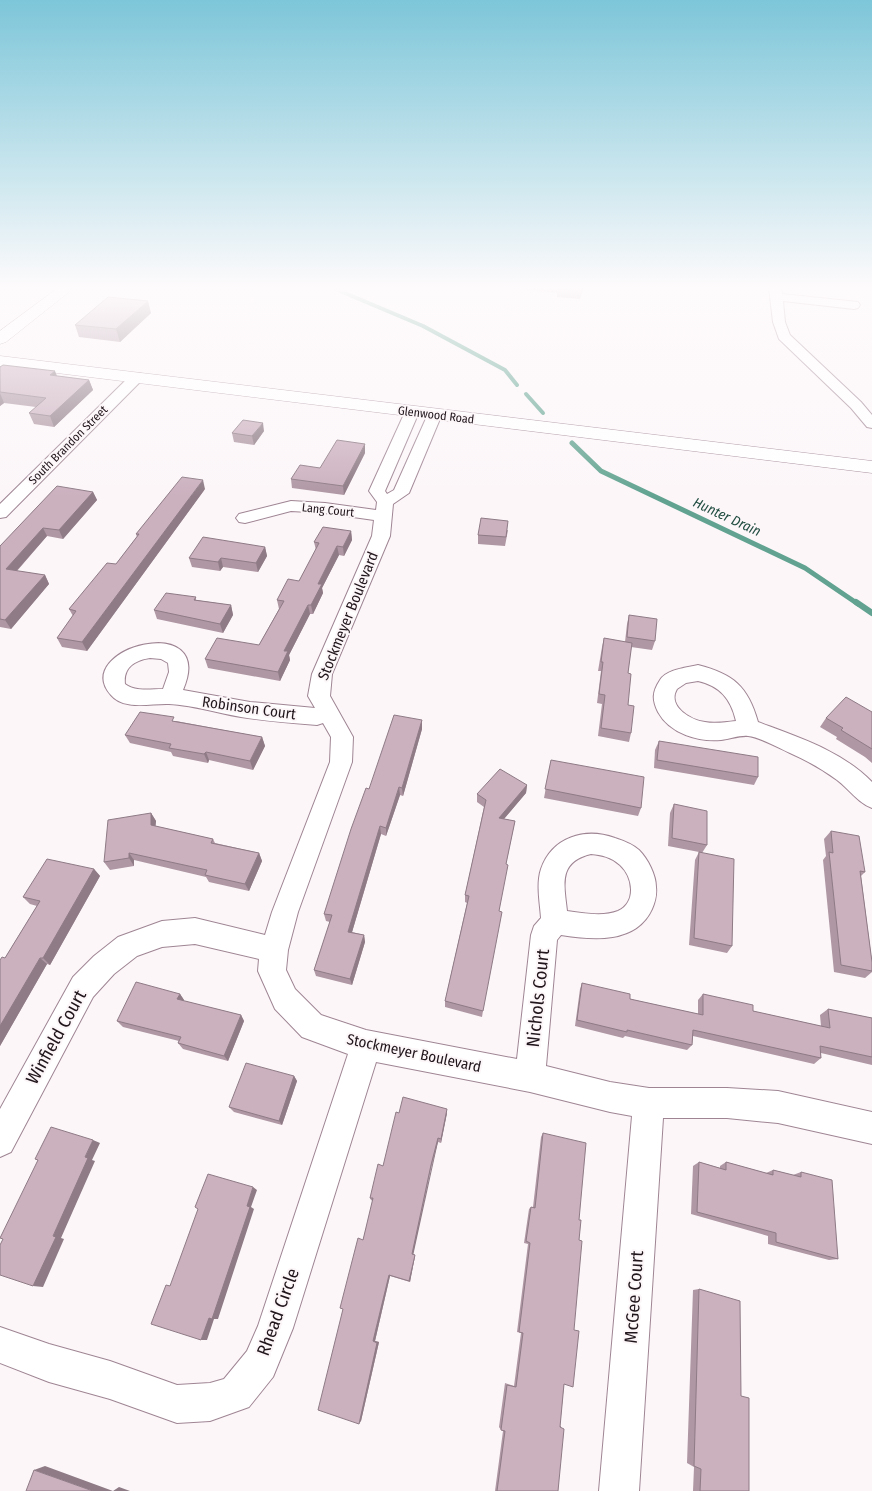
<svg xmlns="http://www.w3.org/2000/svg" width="872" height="1491" viewBox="0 0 872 1491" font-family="'Fira Sans Condensed',sans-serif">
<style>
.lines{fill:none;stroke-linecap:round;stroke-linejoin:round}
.stream-far2{stroke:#61a390;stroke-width:4}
.stream-far1{stroke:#61a390;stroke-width:5}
.stream{stroke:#61a390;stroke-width:6}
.street-casing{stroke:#9f8593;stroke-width:2}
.secondary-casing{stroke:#9f8593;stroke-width:1}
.street{fill:#fff;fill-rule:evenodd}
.secondary{fill:#fff;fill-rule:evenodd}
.wall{fill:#af97a3}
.shaded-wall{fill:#8e7b85}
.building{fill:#cbb0be;stroke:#8e7b85}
.labels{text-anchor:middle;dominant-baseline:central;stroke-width:4;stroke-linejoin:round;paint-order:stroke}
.far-street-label{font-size:12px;fill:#20161b;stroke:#fcf6f9}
.far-water-label{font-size:14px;font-style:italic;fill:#244f42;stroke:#fcf6f9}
.street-label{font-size:15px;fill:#20161b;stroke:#fcf6f9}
.near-street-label{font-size:18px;fill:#20161b;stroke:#fcf6f9}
</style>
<rect width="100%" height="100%" fill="#fcf6f9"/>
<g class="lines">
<g class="stream-far2">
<path d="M333 288 423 326 505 370 517 385"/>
<path d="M526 394 543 413"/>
</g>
<path class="stream-far1" d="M572 443 601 471 805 568 858 604"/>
<path class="stream" d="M856 602 872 613"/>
<g class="street-casing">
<g id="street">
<path d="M769 288H781L782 294 858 302 860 305 858 308 854 309 783 301 785 322 790 335 861 402 872 415V428L867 427 851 408 779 339 773 322Z"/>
<path d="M137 373 142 374 144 377 142 380 6 517 0 518V504L132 374Z"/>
<path d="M412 408 417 409 419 412 385 491 387 494 394 490 428 414 430 411H440L442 414 409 493 393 504 390 536 332 674 330 696 353 737 352 762 298 912 288 950 286 970 295 989 321 1015 366 1030 517 1059 531 935 534 926 541 918C540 903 536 884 541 869 552 837 585 827 615 838 624 841 632 844 639 850 648 859 656 875 656 887 657 896 655 902 652 909 636 944 593 940 561 935L557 940 546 1066 610 1082 649 1088H727L778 1091 872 1112V1144L778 1123 727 1118H663L639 1491H599L632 1116 610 1112 530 1092 376 1062 293 1328 273 1377 249 1407 210 1421 177 1423 110 1399 49 1382 0 1363V1327L49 1344 110 1361 177 1385 210 1383 224 1379 247 1351 258 1326 348 1054 302 1037 275 1009 258 971 259 959 195 944 162 947 137 956 114 974 93 997 11 1152 0 1157V1109L73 977 94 956 118 937 162 921 195 918 265 935 272 912 330 762 331 737 323 723 317 725C292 723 266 721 241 717 218 713 193 705 169 704 152 703 124 711 111 695 69 648 218 609 183 690L250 702 315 708 308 696 312 674 372 536 374 520 325 513 291 511 245 523 239 522 236 518 239 514 291 501 325 503 376 510 377 502 369 491 405 412 407 409ZM150 658 161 659 168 663 169 672 163 689C151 689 135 692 125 684 123 667 136 660 150 658ZM591 854C602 855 611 857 620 865 633 877 637 902 618 911 603 917 582 913 567 911 564 884 558 862 591 854Z"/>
<path d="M698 665C733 674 748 686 758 722 798 737 842 751 872 782V808C858 803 849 789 837 780 822 769 806 760 790 753 779 748 759 737 748 736 740 735 730 739 721 740 699 742 670 734 658 712 652 700 652 692 660 680 667 669 686 668 698 665ZM698 681C720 686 731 699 736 721 726 722 715 724 705 722 690 720 667 706 677 689L686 683Z"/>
</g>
</g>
<g class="secondary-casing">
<g id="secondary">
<path d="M58 288H74L6 342 0 344V331Z"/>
<path d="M0 356 872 461V473L0 366Z"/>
</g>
</g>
<use href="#street" class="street"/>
<use href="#secondary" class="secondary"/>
</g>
<g class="wall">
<path d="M510 288H584L580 299 557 297V293Z"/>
<path d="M151 313 120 342 79 337 75 325Z"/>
<path d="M0 367 57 376 89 380 93 390 54 427 34 424 29 413 36 407 4 403 0 406Z"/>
<path d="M264 431 254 445 234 442 232 433Z"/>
<path d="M365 453 344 495 292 488 291 479 320 468Z"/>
<path d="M205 489 87 651 62 647 57 638 73 616 69 609 116 564 137 537 136 534Z"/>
<path d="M93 492 97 500 63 539 47 536 17 571 45 575 49 584 11 629 0 627V546Z"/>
<path d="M508 530 505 546 478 544V535Z"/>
<path d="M351 531 352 540 344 556 339 555 322 588 323 593 313 614H310L289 655 290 660 280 681 208 668 205 659 259 645 279 609 277 600 299 581 316 550 314 542Z"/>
<path d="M265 547 267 556 258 572 223 567 220 571 192 567 189 558Z"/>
<path d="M196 597V600L231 605 233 615 223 633 157 619 154 610Z"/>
<path d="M629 615 655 641 652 650 631 647 628 673V705L631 733 629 742 598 736 602 704 597 703 601 671H598L602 647 604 638 625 642 627 624Z"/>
<path d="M872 712V763L865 757 836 739 837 737 820 727 826 718Z"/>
<path d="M422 720V729L403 796 400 795 386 836 381 834 352 932 364 935 365 942 352 985 316 976 314 970 330 922 326 921 324 914 369 789Z"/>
<path d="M176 721 262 737 265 746 253 770 209 760 208 763 173 756 171 752 130 743 125 735Z"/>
<path d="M659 741 758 777 754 785 654 768 655 750Z"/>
<path d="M551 760 641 808 638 816 544 798Z"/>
<path d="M527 785 526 793 504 819 515 821 506 864 482 1017 445 1007V1001L467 903 465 902V895L484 807 477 802V794Z"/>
<path d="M674 804 707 845 702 853 732 946 727 953 689 945 695 860 699 852 668 846 670 813Z"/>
<path d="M151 813 156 821 155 826 213 839 215 843 259 853 262 861 249 891 209 882 206 877 134 860V866L110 870 104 862Z"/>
<path d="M831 831 865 872 861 876 872 962V972L865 978 834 972 823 860 826 856 824 839Z"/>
<path d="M94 869 100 876 50 965 47 964 0 1046V960L5 958 37 906 30 904 23 897Z"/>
<path d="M582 983 630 999 698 1014V1000L703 994 753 1011 821 1026 820 1015 828 1009 872 1018V1065L821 1053V1058L814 1064 693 1036 692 1045 687 1050 625 1036 623 1038 575 1026 580 989Z"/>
<path d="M180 994 184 1000V1001L241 1015 244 1021 228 1061 183 1049 178 1043 179 1041 123 1027 117 1021Z"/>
<path d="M294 1076 297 1081 282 1125 234 1112 229 1107Z"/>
<path d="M447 1113 441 1143 438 1142 431 1169 413 1254 415 1255V1256L410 1282 390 1276 375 1341 379 1342 361 1421 363 1240 373 1201 371 1200 370 1198 383 1166Z"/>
<path d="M543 1133 564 1384 560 1426H561L558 1491H495L503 1431 501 1430 499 1427 505 1383 514 1386 521 1333 517 1332 528 1244 524 1243 529 1209 531 1207H533L541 1137Z"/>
<path d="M699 1162 720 1168V1166L726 1162 766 1173 773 1170 793 1175 801 1172 838 1259 829 1260 768 1244V1236L691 1214 693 1166Z"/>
<path d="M699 1289 741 1396 749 1491H693L694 1467 687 1463 693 1290Z"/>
</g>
<g class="shaded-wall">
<path d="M148 301 151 313 120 342 116 329Z"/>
<path d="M55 371 59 381 50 375Z"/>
<path d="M89 380 93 390 54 427 50 416Z"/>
<path d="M0 393 4 403 0 406Z"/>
<path d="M263 423 264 431 254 445 252 436Z"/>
<path d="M365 444V453L344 495 343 486Z"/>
<path d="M203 480 205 489 87 651 82 642Z"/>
<path d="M93 492 97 500 63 539 59 530Z"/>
<path d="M43 528 47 536 11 577 6 569Z"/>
<path d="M351 531 352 540 344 556 343 547Z"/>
<path d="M337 546 339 555 322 588 323 593 313 614 311 605 318 584Z"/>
<path d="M265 547 267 556 258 572 256 563Z"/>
<path d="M221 558 223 567 220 571 218 562Z"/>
<path d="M45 575 49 584 11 629 5 620Z"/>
<path d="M231 605 233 615 223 633 220 624Z"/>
<path d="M308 605 310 614 289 655 290 660 280 681 278 672 284 651Z"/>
<path d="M422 720V729L403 796 402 788Z"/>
<path d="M262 737 265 746 253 770 250 761Z"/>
<path d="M206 752 209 760 208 763 204 754Z"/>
<path d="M527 785 526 793 498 826 499 818Z"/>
<path d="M399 787 400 795 386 836V828Z"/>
<path d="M151 813 156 821 155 833 151 825Z"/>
<path d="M380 826 381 834 350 939 348 932Z"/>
<path d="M129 853 134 860V866L129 858Z"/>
<path d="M259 853 262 861 249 891 245 884Z"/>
<path d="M94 869 100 876 50 965 43 958Z"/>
<path d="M364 935 365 942 352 985 350 979Z"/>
<path d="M40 958 47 964 0 1046V1026Z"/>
<path d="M180 994 184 1000 182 1005 177 999Z"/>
<path d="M241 1015 244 1021 228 1061 224 1056Z"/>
<path d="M294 1076 297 1081 282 1125 279 1121Z"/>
<path d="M447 1109V1113L441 1143V1139Z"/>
<path d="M438 1138V1142L413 1256 412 1254Z"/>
<path d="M93 1140 100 1143 92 1160 95 1161 61 1238 64 1239 43 1287 33 1286 85 1157Z"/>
<path d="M253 1187 257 1190 251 1207 254 1209 218 1319H214L207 1340H201Z"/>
<path d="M415 1255V1256L410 1282 409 1281Z"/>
<path d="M389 1275 390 1276 375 1341 379 1342 361 1421 359 1424 373 1341Z"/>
<path d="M45 1466 113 1491 119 1487 130 1491H93L34 1470Z"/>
</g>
<g class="building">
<path d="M558 288H582V291L558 289Z"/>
<path d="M108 297 148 301 116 329 75 325Z"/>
<path d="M3 365 55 371 50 375 89 380 50 416 29 413 46 398 0 392V367Z"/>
<path d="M243 420 263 423 252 436 232 433Z"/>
<path d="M337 440 365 444 343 486 291 479 300 465 320 468Z"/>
<path d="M182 477 203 480 82 642 57 638 76 611 69 609 107 563 116 564 139 534H136Z"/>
<path d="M57 486 93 492 59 530 43 528 6 569 45 575 5 620 0 619V546Z"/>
<path d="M481 518 508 521 506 537 478 535Z"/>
<path d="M323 527 351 531 343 547 337 546 318 584H322L311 605H308L284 651H288L278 672 205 659 217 638 259 645 284 601 277 600 288 579 299 581 319 543 314 542Z"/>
<path d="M203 537 265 547 256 563 221 558 218 562 189 558Z"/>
<path d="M166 593 196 597 194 600 231 605 220 624 154 610Z"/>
<path d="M629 615 657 619 655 641 627 637Z"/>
<path d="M604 638 632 643 628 673 631 674 628 705 634 706 631 733 601 728 605 695 599 694 603 662H601Z"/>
<path d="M846 697 872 712V749L841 730 843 728 826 718Z"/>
<path d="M140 712 174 717 172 721 262 737 250 761 206 752 204 754 169 748 171 744 125 735Z"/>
<path d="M394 715 422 720 402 788 399 787 386 828 380 826 348 932 364 935 350 979 314 970 332 915 324 914 351 829 366 788 369 789Z"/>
<path d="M659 741 758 757V777L657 760Z"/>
<path d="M551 760 644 777 641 808 545 789Z"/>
<path d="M500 769 527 785 499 818 515 821 506 864 508 865 499 911 502 912 483 1011 445 1001 469 896 465 895 486 800 477 794Z"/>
<path d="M674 804 707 811V845L672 838Z"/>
<path d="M151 813V825L213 839 211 843 259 853 245 884 205 875 207 870 129 853V858L104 862 108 820Z"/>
<path d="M831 831 859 836 865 872 860 871 872 962V971L841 965 829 852 833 853Z"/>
<path d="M699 852 734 859 732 946 694 938Z"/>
<path d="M47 859 94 869 43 958H40L0 1026V960L2 957 5 958 40 901 23 897Z"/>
<path d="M136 982 180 994 177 999 241 1015 224 1056 178 1043 181 1037 117 1021Z"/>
<path d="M582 983 630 994V999L703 1015V994L753 1005V1011L830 1028 828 1009 872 1018V1057L820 1046 821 1058 693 1030 692 1045 627 1030V1032L577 1020Z"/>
<path d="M246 1063 294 1076 279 1121 229 1107Z"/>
<path d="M403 1097 447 1109 441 1139 438 1138 431 1165 412 1254 415 1255 409 1281 389 1275 373 1341 377 1343 359 1424 318 1410 343 1309 340 1308 358 1238 363 1240 373 1198H370L378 1164 383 1166 396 1112 399 1113Z"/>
<path d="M51 1127 93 1140 85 1157 88 1158 53 1236 56 1237 33 1286 0 1275V1245L3 1239 0 1238 38 1160 35 1159Z"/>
<path d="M543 1133 586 1143 579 1220H581L579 1240 582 1241 574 1330 579 1331 573 1387 564 1384 560 1427 564 1429 558 1491H497L505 1431 501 1430 507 1385 516 1387 523 1333 519 1332 530 1243 526 1241 531 1207 535 1208Z"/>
<path d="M699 1162 726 1170V1162L773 1175V1170L801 1177V1172L832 1180 838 1259 776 1242V1233L697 1212Z"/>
<path d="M208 1174 253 1187 247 1206 250 1207 212 1319 209 1318 201 1340 151 1324 166 1285 170 1286 198 1209 195 1207Z"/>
<path d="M699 1289 740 1301 741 1396 749 1398V1491H700L701 1469 694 1466Z"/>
<path d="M34 1470 93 1491H26Z"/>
</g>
<linearGradient id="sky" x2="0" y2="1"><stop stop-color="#7dc6d9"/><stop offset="0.58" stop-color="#fefbfc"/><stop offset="1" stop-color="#fefbfc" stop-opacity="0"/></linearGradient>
<rect width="872" height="497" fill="url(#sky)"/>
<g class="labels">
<g class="far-street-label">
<text transform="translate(436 415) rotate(7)">Glenwood Road</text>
<text transform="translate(68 445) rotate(-45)">South Brandon Street</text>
<text transform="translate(328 510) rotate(6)">Lang Court</text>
</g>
<g class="far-water-label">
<text transform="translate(727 517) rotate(25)">Hunter Drain</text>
</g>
<g class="street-label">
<text transform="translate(348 616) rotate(-68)">Stockmeyer Boulevard</text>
<text transform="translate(249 708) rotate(8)">Robinson Court</text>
<text transform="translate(414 1053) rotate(12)">Stockmeyer Boulevard</text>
</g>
<g class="near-street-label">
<text transform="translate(538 998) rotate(-84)">Nichols Court</text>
<text transform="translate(56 1037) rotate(-61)">Winfield Court</text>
<text transform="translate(634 1297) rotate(-86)">McGee Court</text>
<text transform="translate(278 1312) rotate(-70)">Rhead Circle</text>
</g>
</g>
</svg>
